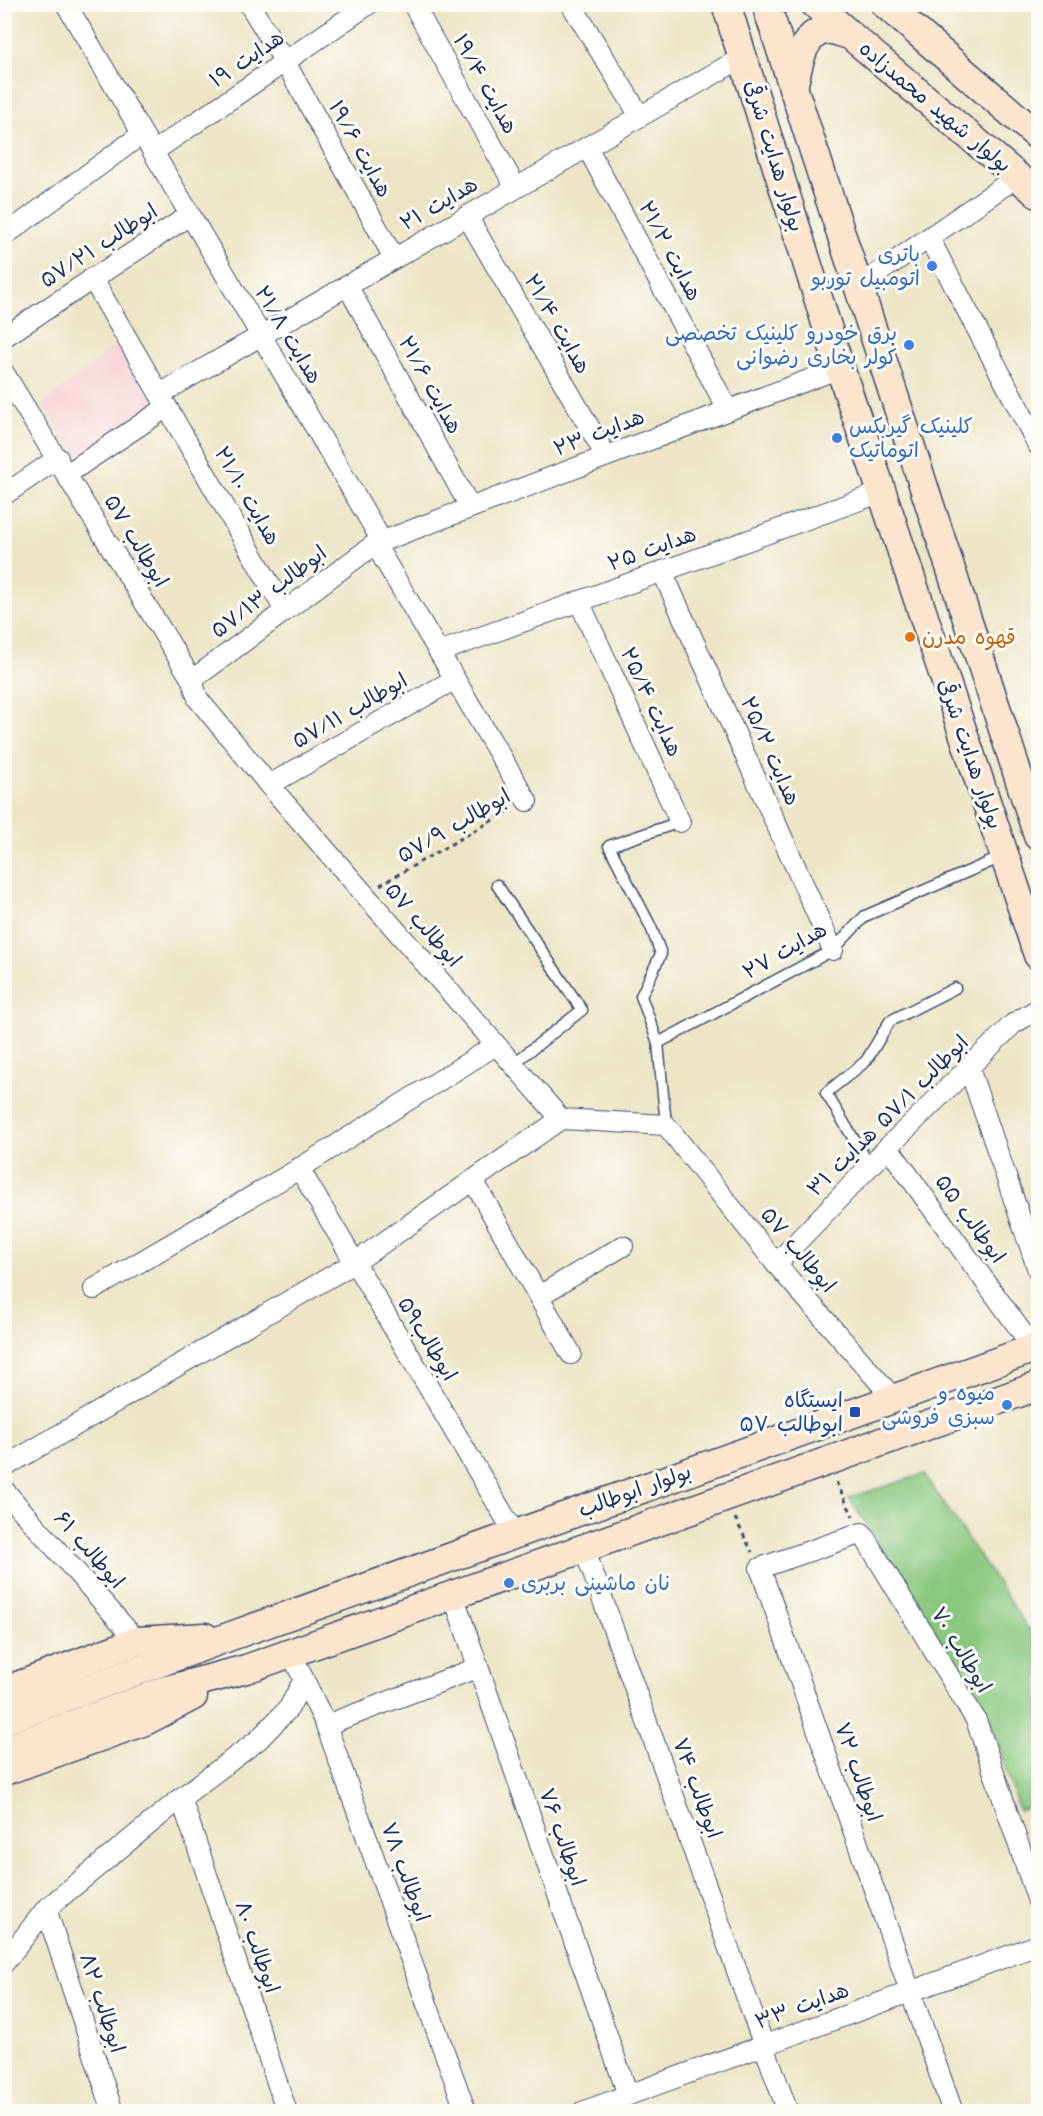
<svg xmlns="http://www.w3.org/2000/svg" width="1043" height="2116" viewBox="0 0 1043 2116" font-family="'Architects Daughter','Playpen Sans Arabic',sans-serif">
<style>
.built{fill:#f7cfd3}
.green{fill:#89c77e;stroke:#527b6e;stroke-width:1.5}
.lines{fill:none;stroke-linecap:round;stroke-linejoin:round}
.lane-casing{stroke:#3a4a6e;stroke-width:13}
.street-casing{stroke:#3a4a6e;stroke-width:22}
.secondary-casing{stroke:#3a4a6e;stroke-width:31}
.path{stroke:#3a4a6e;stroke-width:3;stroke-dasharray:4.5 4.5;stroke-linecap:butt}
.lane{stroke:#fff;stroke-width:10}
.street{stroke:#fff;stroke-width:20}
.secondary{stroke:#fbe5cf;stroke-width:28}
.shop-dot{fill:#3f7fe0;stroke:#fdfcf7;stroke-width:2}
.food-dot{fill:#e8710a;stroke:#fdfcf7;stroke-width:2}
.transit-dot{fill:#1a4fb4;stroke:#fdfcf7;stroke-width:2}
.labels{text-anchor:middle;dominant-baseline:central;stroke-width:6;stroke-linejoin:round;paint-order:stroke}
.street-label{font-size:21px;fill:#1b2f5e;stroke:#fdfcf7}
.shop-label{font-size:21px;fill:#366cbe;stroke:#fdfcf7;text-anchor:end}
.food-label{font-size:21px;fill:#c56008;stroke:#fdfcf7;text-anchor:start}
.transit-label{font-size:21px;fill:#164399;stroke:#fdfcf7;text-anchor:end}
</style>
<rect width="100%" height="100%" fill="#fdfcf7"/>
<filter id="ink" filterUnits="userSpaceOnUse"><feTurbulence type="fractalNoise" baseFrequency=".0167" numOctaves="2"/><feDisplacementMap in="SourceGraphic" scale="12" xChannelSelector="R" yChannelSelector="G"/><feConvolveMatrix kernelMatrix="1 2 1 2 8 2 1 2 1" color-interpolation-filters="sRGB"/></filter>
<filter id="wash" filterUnits="userSpaceOnUse"><feTurbulence type="fractalNoise" baseFrequency=".008" numOctaves="4" result="noise"/><feDisplacementMap in="SourceGraphic" scale="24" xChannelSelector="R" yChannelSelector="G"/><feGaussianBlur stdDeviation="1.35" result="paint"/><feColorMatrix in="noise" values="0 0 0 0 0 0 0 0 0 0 0 0 0 0 0 0 0 1.4 0 .05"/><feComposite in="paint" operator="in"/></filter>
<g filter="url(#wash)">
<rect width="100%" height="100%" fill="#ede5c6"/>
<path class="built" d="M121 342 156 407 81 460 42 404Z"/>
<path class="green" d="M924 1474 1038 1643V1804L1019 1811 989 1715 849 1498Z"/>
</g>
<g filter="url(#ink)">
<g class="lines">
<g class="lane-casing">
<g id="lane">
<path d="M497 885 582 1010 513 1064"/>
<path d="M658 1043 641 996 661 954 651 927 609 846 680 822"/>
<path d="M666 1125 658 1043 833 950 865 916 1004 856"/>
<path d="M870 1166 826 1093 866 1061 890 1021 955 988"/>
</g>
</g>
<g class="street-casing">
<g id="street">
<path d="M66 4 382 541"/>
<path d="M249 4 285 62 394 258"/>
<path d="M413 4 516 188"/>
<path d="M571 4 640 116"/>
<path d="M587 147 728 410"/>
<path d="M153 152 369 4"/>
<path d="M467 216 606 456"/>
<path d="M4 236 142 134"/>
<path d="M929 238 1038 445"/>
<path d="M92 278 284 609"/>
<path d="M347 285 470 507"/>
<path d="M858 287 1018 176"/>
<path d="M4 337 190 215"/>
<path d="M4 373 192 680 198 699 269 785 561 1119 666 1125 776 1264 894 1399"/>
<path d="M160 394 743 57"/>
<path d="M67 474 167 407"/>
<path d="M4 495 58 458"/>
<path d="M375 544 527 801"/>
<path d="M662 571 833 950"/>
<path d="M579 601 680 822"/>
<path d="M439 652 882 492"/>
<path d="M192 680 375 544 840 368"/>
<path d="M269 785 455 679"/>
<path d="M969 1068 1038 1270"/>
<path d="M888 1147 1034 1349"/>
<path d="M299 1168 515 1534"/>
<path d="M473 1180 571 1354"/>
<path d="M776 1264 888 1147 1013 1024 1038 1009"/>
<path d="M94 1289 292 1173 496 1045"/>
<path d="M539 1296 623 1246"/>
<path d="M4 1467 354 1263 561 1119"/>
<path d="M4 1490 137 1641"/>
<path d="M584 1548 788 2112"/>
<path d="M453 1595 628 2095"/>
<path d="M291 1653 326 1725 466 2112"/>
<path d="M326 1725 477 1668"/>
<path d="M181 1798 287 2112"/>
<path d="M46 1909 113 2112"/>
<path d="M4 1963 46 1909 181 1798 258 1740 289 1708 303 1681"/>
<path d="M582 2112 1038 1945"/>
<path d="M953 2112 760 1568 862 1533 976 1720 1038 1901"/>
</g>
</g>
<g class="secondary-casing">
<g id="secondary">
<path d="M726 4 840 368 1038 955"/>
<path d="M766 4 1038 836"/>
<path d="M815 4 850 35"/>
<path d="M885 4 1038 136"/>
<path d="M793 88C798 69 801 32 827 30 834 29 843 34 850 35L1038 194"/>
<path d="M4 1691 137 1641 205 1637"/>
<path d="M4 1720 231 1636 1038 1347"/>
<path d="M4 1750 167 1690 246 1669 1038 1386"/>
<path d="M4 1771 145 1721 193 1696"/>
</g>
</g>
<g class="path">
<path d="M380 885 512 809"/>
<path d="M836 1482 853 1516"/>
<path d="M735 1518 752 1552"/>
</g>
<use href="#lane" class="lane"/>
<use href="#street" class="street"/>
<use href="#secondary" class="secondary"/>
</g>
</g>
<g class="shop-dot">
<circle cx="932" cy="266" r="6"/>
<circle cx="909" cy="345" r="6"/>
<circle cx="837" cy="438" r="6"/>
<circle cx="1007" cy="1405" r="6"/>
<circle cx="509" cy="1583" r="6"/>
</g>
<circle class="food-dot" cx="910" cy="637" r="6"/>
<rect class="transit-dot" x="849" y="1406" width="12" height="12" rx="3"/>
<g class="labels">
<g class="street-label">
<text transform="translate(247 59) rotate(-34)">هدایت ۱۹</text>
<text transform="translate(485 84) rotate(61)">هدایت ۱۹/۴</text>
<text transform="translate(935 107) rotate(40)">بولوار شهید محمدزاده</text>
<text transform="translate(360 149) rotate(61)">هدایت ۱۹/۶</text>
<text transform="translate(774 156) rotate(73)">بولوار هدایت شرقی</text>
<text transform="translate(439 204) rotate(-30)">هدایت ۲۱</text>
<text transform="translate(99 246) rotate(-33)">ابوطالب ۵۷/۲۱</text>
<text transform="translate(670 251) rotate(62)">هدایت ۲۱/۲</text>
<text transform="translate(557 324) rotate(60)">هدایت ۲۱/۴</text>
<text transform="translate(288 335) rotate(59)">هدایت ۲۱/۸</text>
<text transform="translate(430 385) rotate(61)">هدایت ۲۱/۶</text>
<text transform="translate(599 433) rotate(-21)">هدایت ۲۳</text>
<text transform="translate(247 496) rotate(60)">هدایت ۲۱/۱۰</text>
<text transform="translate(136 541) rotate(59)">ابوطالب ۵۷</text>
<text transform="translate(652 549) rotate(-20)">هدایت ۲۵</text>
<text transform="translate(269 592) rotate(-37)">ابوطالب ۵۷/۱۳</text>
<text transform="translate(651 702) rotate(65)">هدایت ۲۵/۴</text>
<text transform="translate(350 711) rotate(-30)">ابوطالب ۵۷/۱۱</text>
<text transform="translate(770 751) rotate(66)">هدایت ۲۵/۲</text>
<text transform="translate(970 754) rotate(71)">بولوار هدایت شرقی</text>
<text transform="translate(454 826) rotate(-30)">ابوطالب ۵۷/۹</text>
<text transform="translate(423 925) rotate(49)">ابوطالب ۵۷</text>
<text transform="translate(785 951) rotate(-30)">هدایت ۲۷</text>
<text transform="translate(888 1116) rotate(-45)">ابوطالب ۵۷/۱ هدایت ۳۱</text>
<text transform="translate(970 1219) rotate(54)">ابوطالب ۵۵</text>
<text transform="translate(798 1250) rotate(50)">ابوطالب ۵۷</text>
<text transform="translate(427 1339) rotate(59)">ابوطالب۵۹</text>
<text transform="translate(635 1491) rotate(-20)">بولوار ابوطالب</text>
<text transform="translate(89 1550) rotate(49)">ابوطالب ۶۱</text>
<text transform="translate(961 1650) rotate(59)">ابوطالب ۷۰</text>
<text transform="translate(858 1772) rotate(71)">ابوطالب ۷۲</text>
<text transform="translate(697 1788) rotate(70)">ابوطالب ۷۴</text>
<text transform="translate(562 1837) rotate(71)">ابوطالب ۷۶</text>
<text transform="translate(405 1872) rotate(70)">ابوطالب ۷۸</text>
<text transform="translate(257 1947) rotate(71)">ابوطالب ۸۰</text>
<text transform="translate(102 2003) rotate(72)">ابوطالب ۸۲</text>
<text transform="translate(802 2006) rotate(-20)">هدایت ۳۳</text>
</g>
<g class="shop-label">
<text x="920" y="254">باتری<tspan x="920" dy="24">اتومبیل توربو</tspan></text>
<text x="897" y="333">برق خودرو کلینیک تخصصی<tspan x="897" dy="24">کولر بخاری رضوانی</tspan></text>
<text x="849" y="426" text-anchor="start">کلینیک گیربکس<tspan x="849" dy="24">اتوماتیک</tspan></text>
<text x="995" y="1393">میوه و<tspan x="995" dy="24">سبزی فروشی</tspan></text>
<text x="521" y="1583" text-anchor="start">نان ماشینی بربری</text>
</g>
<g class="food-label">
<text x="922" y="637">قهوه مدرن</text>
</g>
<g class="transit-label">
<text x="843" y="1400">ایستگاه<tspan x="843" dy="24">ابوطالب ۵۷</tspan></text>
</g>
</g>
<rect width="1043" height="2116" fill="none" stroke="#fdfcf7" stroke-width="24"/>
</svg>
